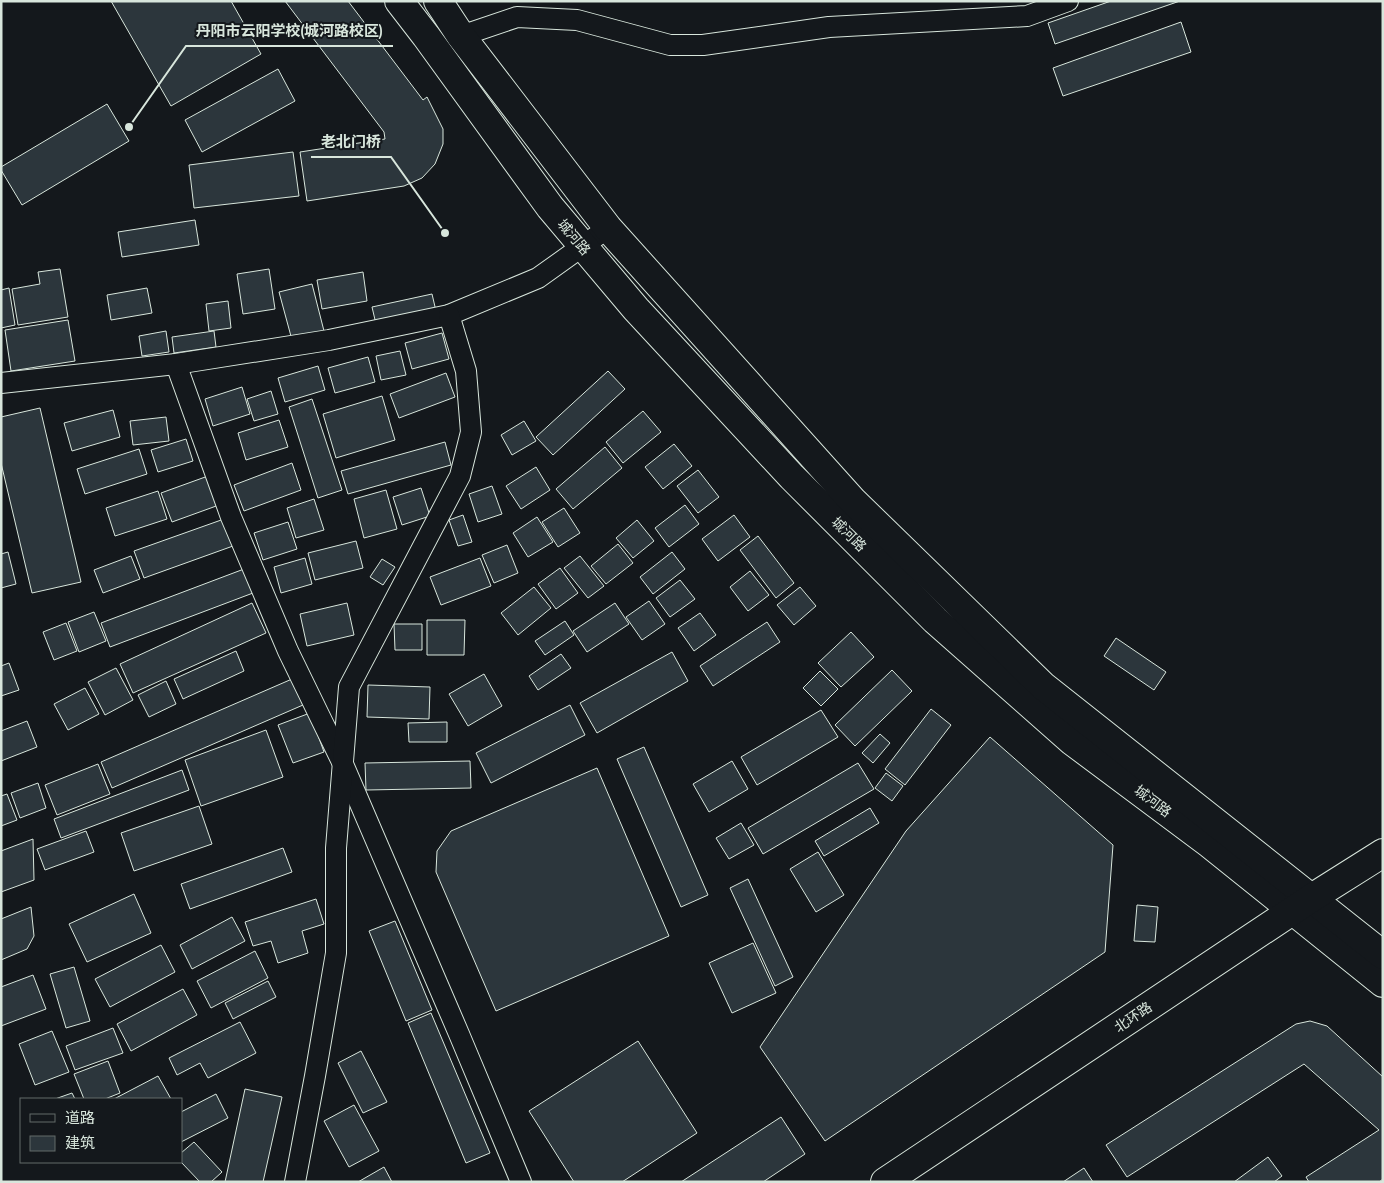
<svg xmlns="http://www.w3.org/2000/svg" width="1384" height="1183" viewBox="0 0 1384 1183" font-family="'Asap Condensed','Noto Sans SC',sans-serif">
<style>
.building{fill:#2c363c;stroke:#d8e6dc}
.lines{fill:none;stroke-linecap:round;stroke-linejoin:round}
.minor-casing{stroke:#d8e6dc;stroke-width:22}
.secondary-casing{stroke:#d8e6dc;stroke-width:30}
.minor{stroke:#14181c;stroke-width:20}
.secondary{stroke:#14181c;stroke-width:28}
.labels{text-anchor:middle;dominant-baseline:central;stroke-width:4;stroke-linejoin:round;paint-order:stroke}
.street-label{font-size:14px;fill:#d8e6dc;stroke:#14181c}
.leader{fill:none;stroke:#d8e6dc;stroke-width:2}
.callout-dot{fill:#d8e6dc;stroke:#14181c;stroke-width:2}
.callout-label{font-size:15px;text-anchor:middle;font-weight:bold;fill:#d8e6dc;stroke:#14181c;stroke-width:4;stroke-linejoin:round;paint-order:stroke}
</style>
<rect width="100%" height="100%" fill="#14181c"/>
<g class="building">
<path d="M111 1H231L261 54 171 106Z"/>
<path d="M285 1H348L423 100 427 97 443 129V144L435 164 422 178 404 186 307 201 300 152 385 139 384 132Z"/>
<path d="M1111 1H1180L1055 44 1048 23Z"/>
<path d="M1181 22 1191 52 1063 96 1053 68Z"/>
<path d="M278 69 295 101 202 152 185 120Z"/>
<path d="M107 104 129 141 22 205 1 170V167Z"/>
<path d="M293 152 299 196 194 208 189 165Z"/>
<path d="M195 220 199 245 122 257 118 232Z"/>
<path d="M60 269 68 317 18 325 12 289 40 284 38 272Z"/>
<path d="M269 269 275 309 243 314 237 274Z"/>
<path d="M363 272 367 301 322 309 317 280Z"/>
<path d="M312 284 324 331 292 340 279 292Z"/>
<path d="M9 288 15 325 1 328V290Z"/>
<path d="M147 288 152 313 111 320 107 295Z"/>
<path d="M432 294 436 311 376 324 372 307Z"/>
<path d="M228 301 231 328 209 331 206 304Z"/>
<path d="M68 320 75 361 11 371 5 330Z"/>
<path d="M166 331 169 352 142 356 139 336Z"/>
<path d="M214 331 216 347 174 353 172 337Z"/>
<path d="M442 333 449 359 412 369 405 343Z"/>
<path d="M400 351 406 375 381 380 376 356Z"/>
<path d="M368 357 375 382 335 393 328 368Z"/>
<path d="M318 366 325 390 285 402 278 378Z"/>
<path d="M608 371 625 389 553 455 536 437Z"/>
<path d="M446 373 455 397 399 418 390 394Z"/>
<path d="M242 387 250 414 213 426 205 399Z"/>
<path d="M271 391 278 414 254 421 247 399Z"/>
<path d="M382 396 395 440 336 458 323 414Z"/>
<path d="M312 399 342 490 318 498 289 407Z"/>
<path d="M40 408 81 582 32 593 1 463V417Z"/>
<path d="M113 410 120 437 72 451 64 423Z"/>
<path d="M643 411 661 432 623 463 606 442Z"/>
<path d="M166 417 169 441 133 445 130 421Z"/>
<path d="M279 420 288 447 246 460 238 433Z"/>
<path d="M524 421 536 441 512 455 501 435Z"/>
<path d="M186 439 193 461 158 472 151 450Z"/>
<path d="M445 442 451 465 348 494 341 471Z"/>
<path d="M674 444 692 466 663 489 645 467Z"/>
<path d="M605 447 622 468 573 509 556 489Z"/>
<path d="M139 449 147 474 85 494 77 469Z"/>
<path d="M292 463 301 490 244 511 234 485Z"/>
<path d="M536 467 550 490 521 509 506 486Z"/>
<path d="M698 470 719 497 698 513 677 486Z"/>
<path d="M208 476 219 505 172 522 161 493Z"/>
<path d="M492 486 502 514 478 522 469 494Z"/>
<path d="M421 488 430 516 402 525 393 497Z"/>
<path d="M386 490 397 529 364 538 354 499Z"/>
<path d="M158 491 167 519 115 536 106 508Z"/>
<path d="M314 499 324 530 296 538 287 508Z"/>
<path d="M685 505 699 524 669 547 655 528Z"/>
<path d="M564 508 580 533 558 547 542 522Z"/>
<path d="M463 515 472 542 458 546 449 520Z"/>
<path d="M734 515 750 537 718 561 702 539Z"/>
<path d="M537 517 553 542 528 557 513 533Z"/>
<path d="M224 519 233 546 144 578 134 551Z"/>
<path d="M637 520 654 541 633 558 616 538Z"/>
<path d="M288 522 297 549 263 560 254 533Z"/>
<path d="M758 536 794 583 776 598 740 550Z"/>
<path d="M356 541 363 568 315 580 308 553Z"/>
<path d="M618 544 633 563 606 584 591 566Z"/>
<path d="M507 545 518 573 494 583 482 555Z"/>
<path d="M8 552 16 584 1 588V554Z"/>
<path d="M672 552 685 569 653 594 640 577Z"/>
<path d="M131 556 140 579 103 593 94 570Z"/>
<path d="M580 556 604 586 588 598 564 568Z"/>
<path d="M305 558 312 584 281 593 274 567Z"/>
<path d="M480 558 491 586 441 605 430 577Z"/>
<path d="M382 559 395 567 383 585 370 577Z"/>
<path d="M560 568 578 593 556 609 538 584Z"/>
<path d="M244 569 253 593 110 647 101 623Z"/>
<path d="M750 571 769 595 748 611 730 587Z"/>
<path d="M680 580 695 599 670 617 656 598Z"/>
<path d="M534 587 551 608 518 635 501 613Z"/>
<path d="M800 587 816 606 794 625 777 605Z"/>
<path d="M649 601 665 624 642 640 626 617Z"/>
<path d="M252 603 266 633 133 693 120 664Z"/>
<path d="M347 603 354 635 307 646 300 614Z"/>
<path d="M615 603 629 624 587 652 573 631Z"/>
<path d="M94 612 106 641 79 652 68 622Z"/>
<path d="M700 613 716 635 694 651 678 628Z"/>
<path d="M427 620H465L464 655H427Z"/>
<path d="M565 621 574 635 545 655 535 641Z"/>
<path d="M767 622 780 642 713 686 700 666Z"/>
<path d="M66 623 77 651 54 660 43 632Z"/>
<path d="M394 624H422V650H395Z"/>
<path d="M851 632 874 657 841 687 818 663Z"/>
<path d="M1116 638 1166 672 1154 690 1104 656Z"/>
<path d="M236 651 244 671 183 699 174 679Z"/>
<path d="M672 652 688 681 597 733 580 703Z"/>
<path d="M561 654 571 668 538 690 529 676Z"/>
<path d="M9 663 19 690 1 696V666Z"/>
<path d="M116 668 133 700 105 715 88 682Z"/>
<path d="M892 670 912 691 855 746 835 725Z"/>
<path d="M820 671 838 689 821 706 803 688Z"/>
<path d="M484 674 502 706 468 726 449 694Z"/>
<path d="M292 679 303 705 112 788 101 762Z"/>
<path d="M166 681 176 704 149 717 138 695Z"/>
<path d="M368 685 430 687 429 719 367 717Z"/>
<path d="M85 688 99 714 68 730 54 704Z"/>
<path d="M570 705 585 735 491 783 476 753Z"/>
<path d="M931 709 951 725 905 785 885 769Z"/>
<path d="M821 710 838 737 757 785 741 757Z"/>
<path d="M310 713 324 752 293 763 278 725Z"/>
<path d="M27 721 37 747 1 761V731Z"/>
<path d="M447 722V742H409L408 723Z"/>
<path d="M266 730 283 777 201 806 185 760Z"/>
<path d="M880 734 890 743 873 763 862 753Z"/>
<path d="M990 737 1113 845 1105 952 825 1141 760 1047 906 831Z"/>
<path d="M644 747 708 895 681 907 617 759Z"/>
<path d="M470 761 471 788 366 790 365 763Z"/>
<path d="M732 761 748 789 709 812 693 784Z"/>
<path d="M858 763 874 789 763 854 748 828Z"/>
<path d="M98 764 110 794 57 815 45 785Z"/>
<path d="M597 768 669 936 496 1011 436 872 437 851 451 831Z"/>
<path d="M182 770 189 790 61 838 54 819Z"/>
<path d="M886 773 903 786 892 801 875 788Z"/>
<path d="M38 783 46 808 20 818 11 793Z"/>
<path d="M7 794 17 820 1 826V796Z"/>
<path d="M199 806 212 844 134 871 121 833Z"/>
<path d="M870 808 879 823 824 856 815 841Z"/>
<path d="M741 823 754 845 729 859 716 838Z"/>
<path d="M86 831 94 852 45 870 37 849Z"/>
<path d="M33 839 34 880 1 892V851Z"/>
<path d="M283 848 292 872 190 909 181 884Z"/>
<path d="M818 852 844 895 816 912 790 869Z"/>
<path d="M748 879 793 977 775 986 730 888Z"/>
<path d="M134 894 151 933 87 962 69 924Z"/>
<path d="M316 899 324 924 302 931 308 953 278 963 271 941 253 946 245 922Z"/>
<path d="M1137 905 1158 907 1155 942 1134 941Z"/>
<path d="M31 907 34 936 27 949 1 960V919Z"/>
<path d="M232 917 245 941 192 969 180 945Z"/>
<path d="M395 921 432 1010 406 1021 369 931Z"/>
<path d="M753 943 776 993 732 1013 709 963Z"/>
<path d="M161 945 175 972 110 1007 95 979Z"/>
<path d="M255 951 268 978 211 1008 197 981Z"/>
<path d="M74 967 90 1021 66 1028 50 974Z"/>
<path d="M33 975 46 1009 1 1026V987Z"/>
<path d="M268 981 276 997 233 1019 225 1003Z"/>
<path d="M183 989 197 1015 131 1051 117 1024Z"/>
<path d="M431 1013 490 1153 466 1163 408 1023Z"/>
<path d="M1310 1021 1327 1026 1383 1077V1179L1379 1182H1309L1306 1177 1379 1130 1304 1064 1127 1177 1106 1145 1296 1024Z"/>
<path d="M240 1022 256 1053 208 1078 200 1063 177 1075 169 1058Z"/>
<path d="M113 1028 123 1053 75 1070 66 1046Z"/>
<path d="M52 1031 69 1072 35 1085 19 1044Z"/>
<path d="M638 1041 697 1133 622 1182H574L529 1111Z"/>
<path d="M361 1051 387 1102 363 1113 338 1063Z"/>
<path d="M108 1061 120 1093 105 1099H84L74 1074Z"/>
<path d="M158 1076 171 1099H114Z"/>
<path d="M245 1089 282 1097 263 1182H225Z"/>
<path d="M72 1093 75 1099H55Z"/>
<path d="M216 1094 228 1118 181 1142V1112Z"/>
<path d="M354 1105 379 1151 349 1167 324 1121Z"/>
<path d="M781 1117 805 1154 763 1182H681Z"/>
<path d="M194 1142 222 1172 211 1182H200L181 1162V1153Z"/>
<path d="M1268 1157 1282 1176 1274 1182H1234Z"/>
<path d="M384 1167 392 1182H358Z"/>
<path d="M1084 1168 1093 1182H1063Z"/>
</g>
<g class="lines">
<g class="minor-casing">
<g id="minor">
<path d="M461 36 517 17 577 20 670 45H703L829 27 1027 16 1068 1"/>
<path d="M176 364 231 517 288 651 343 764 459 1034 521 1182"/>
<path d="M1 383 176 364 329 340 449 315 538 278 608 228"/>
<path d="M295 1182 315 1076 336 953V848L349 687 460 476 471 432 466 371 449 315"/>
</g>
</g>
<g class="secondary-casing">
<g id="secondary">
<path d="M399 1 426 36 550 207 636 309 792 477 935 620 1072 741 1210 844 1383 983"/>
<path d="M438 1 461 36 608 228 853 501 1043 686 1383 955"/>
<path d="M885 1182 1310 899 1383 853"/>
</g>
</g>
<use href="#minor" class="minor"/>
<use href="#secondary" class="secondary"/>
</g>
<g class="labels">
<g class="street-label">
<text transform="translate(574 237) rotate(50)">城河路</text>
<text transform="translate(849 534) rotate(45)">城河路</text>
<text transform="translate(1153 801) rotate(37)">城河路</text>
<text transform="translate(1133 1017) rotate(-34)">北环路</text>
</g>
</g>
<path class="leader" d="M129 127L186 46H393M445 233L391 157H311"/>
<g class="callout-dot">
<circle cx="129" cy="127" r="5"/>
<circle cx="445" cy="233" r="5"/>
</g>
<g class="callout-label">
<text x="289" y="36">丹阳市云阳学校(城河路校区)</text>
<text x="351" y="147">老北门桥</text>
</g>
<rect width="1384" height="1183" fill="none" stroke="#d8e6dc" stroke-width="5"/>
<rect x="20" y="1098" width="162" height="65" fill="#14181c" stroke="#626a69"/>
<rect x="30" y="1114" width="25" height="8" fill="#14181c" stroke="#626a69"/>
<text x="65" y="1123" font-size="15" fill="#d8e6dc">道路</text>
<rect x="30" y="1136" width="25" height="15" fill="#2c363c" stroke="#626a69"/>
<text x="65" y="1148" font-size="15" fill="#d8e6dc">建筑</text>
</svg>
